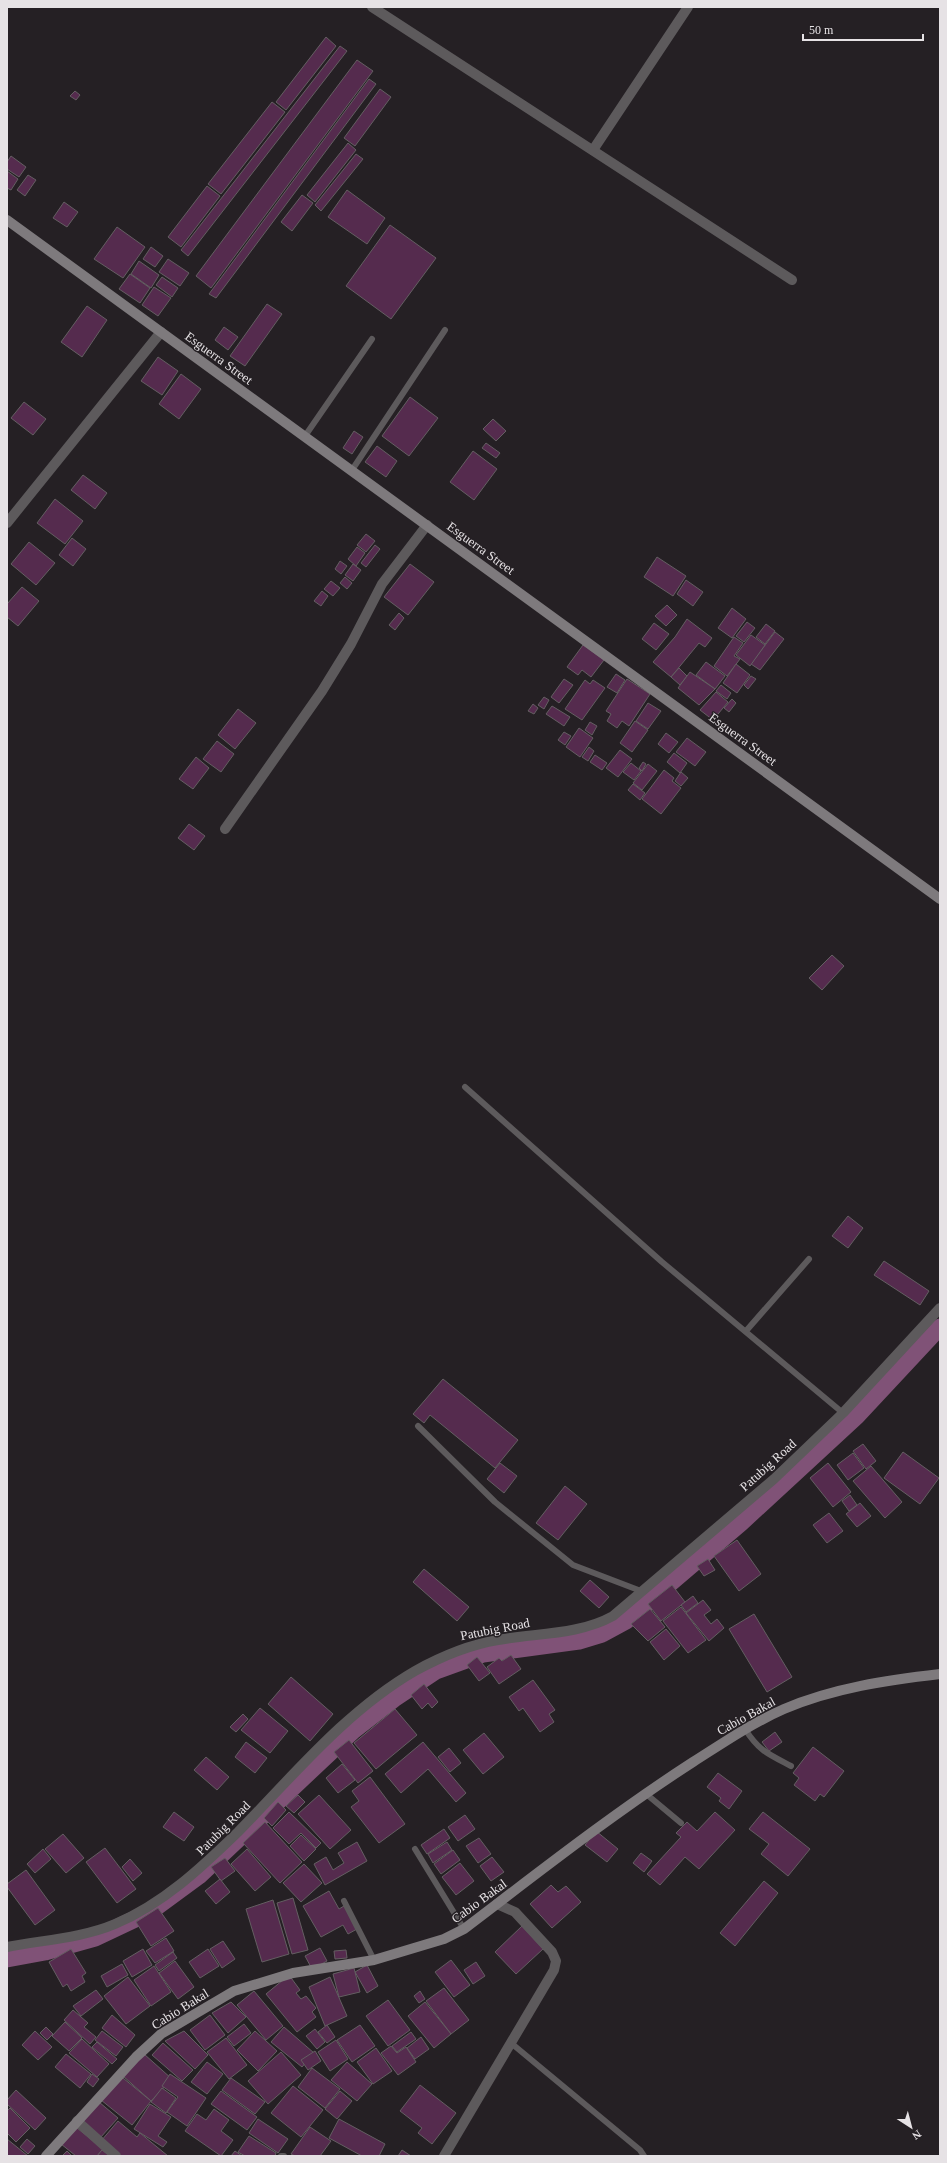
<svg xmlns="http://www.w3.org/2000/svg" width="947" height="2163" viewBox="0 0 947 2163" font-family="'Times New Roman',serif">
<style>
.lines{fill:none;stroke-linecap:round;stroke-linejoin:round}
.canal{stroke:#805277;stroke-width:17}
.building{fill:#552b4e;stroke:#645e62}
.lane{stroke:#5d5a5c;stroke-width:6}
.street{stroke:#5d5a5c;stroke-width:10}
.secondary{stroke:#7e7a7d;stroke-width:10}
.labels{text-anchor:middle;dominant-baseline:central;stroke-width:3;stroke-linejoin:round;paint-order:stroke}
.street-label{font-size:13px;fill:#e6e2e5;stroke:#252024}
</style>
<rect width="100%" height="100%" fill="#252024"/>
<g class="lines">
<path class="canal" d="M7 1959 45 1952 95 1938 150 1912 199 1876 353 1731 394 1699 436 1671 483 1654 579 1641 602 1634 626 1621 741 1523 857 1416 940 1327"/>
</g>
<g class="building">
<path d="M326 37 336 46 286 110 276 102Z"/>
<path d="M340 46 347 51 188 256 181 250Z"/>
<path d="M357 60 373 71 211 288 196 276Z"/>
<path d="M369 79 376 84 216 298 209 294Z"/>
<path d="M380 89 391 97 355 146 344 138Z"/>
<path d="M75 91 80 95 76 100 70 96Z"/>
<path d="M272 102 285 112 221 194 208 184Z"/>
<path d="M348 143 356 150 315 202 307 195Z"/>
<path d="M356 154 363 159 321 211 315 205Z"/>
<path d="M11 156 26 167 19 177 7 169V162Z"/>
<path d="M7 171 18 179 11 190 7 188Z"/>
<path d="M28 175 36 180 25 196 17 190Z"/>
<path d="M207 186 220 196 181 247 168 237Z"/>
<path d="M347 190 385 218 367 244 328 217Z"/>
<path d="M302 195 313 203 292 231 281 222Z"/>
<path d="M64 202 78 212 67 227 53 218Z"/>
<path d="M390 225 436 258 391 319 346 286Z"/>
<path d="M117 227 145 247 123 278 94 259Z"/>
<path d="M151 247 163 256 155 267 143 259Z"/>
<path d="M168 259 189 273 180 286 159 272Z"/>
<path d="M139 261 159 275 151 288 131 274Z"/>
<path d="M130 274 150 288 140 303 119 289Z"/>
<path d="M162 277 178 288 172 297 156 285Z"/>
<path d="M154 287 171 298 158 316 142 305Z"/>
<path d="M267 304 282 314 245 366 230 356Z"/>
<path d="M87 306 107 320 82 357 61 342Z"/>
<path d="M224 327 238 337 228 350 215 340Z"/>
<path d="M158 357 178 371 162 395 141 381Z"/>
<path d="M181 374 201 389 179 419 159 404Z"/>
<path d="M410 397 438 418 409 456 382 436Z"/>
<path d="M24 402 46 419 33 435 11 418Z"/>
<path d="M493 419 506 431 496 441 483 429Z"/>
<path d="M354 431 363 437 352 454 343 448Z"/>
<path d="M486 443 500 453 496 458 482 448Z"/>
<path d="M377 446 397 461 386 477 365 462Z"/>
<path d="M473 451 497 469 474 500 450 482Z"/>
<path d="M83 475 107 493 95 509 71 490Z"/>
<path d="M55 499 83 521 65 544 37 523Z"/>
<path d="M366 534 375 541 366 552 357 545Z"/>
<path d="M72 538 86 549 73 566 59 555Z"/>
<path d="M29 542 55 563 36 585 11 564Z"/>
<path d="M375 545 380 549 366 567 361 563Z"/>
<path d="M357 547 365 553 356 566 348 559Z"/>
<path d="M657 557 686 576 673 596 644 577Z"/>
<path d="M340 561 347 566 341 574 335 569Z"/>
<path d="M353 564 361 570 353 581 345 575Z"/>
<path d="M410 564 434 582 408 615 384 597Z"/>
<path d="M345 577 352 583 347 589 340 583Z"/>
<path d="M686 580 703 592 693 606 677 594Z"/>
<path d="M331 581 340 588 333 596 324 589Z"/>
<path d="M22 587 39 601 18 626 7 617V604Z"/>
<path d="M322 591 328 596 321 606 314 601Z"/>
<path d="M667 605 677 615 666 626 655 616Z"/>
<path d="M732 608 746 619 732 638 718 628Z"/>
<path d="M399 613 404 618 395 630 389 625Z"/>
<path d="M687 619 712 638 705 647 699 643 671 677 653 662 675 637Z"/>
<path d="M747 622 755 628 744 642 736 636Z"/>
<path d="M654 623 669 634 656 650 642 639Z"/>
<path d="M766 624 775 631 765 644 756 637Z"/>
<path d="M775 632 784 639 760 670 751 664Z"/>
<path d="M751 635 765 645 750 666 736 655Z"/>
<path d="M734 637 743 643 734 656 740 659 727 676 714 666Z"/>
<path d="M583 645 604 660 591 677 582 670 578 675 567 667Z"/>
<path d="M706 662 725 676 715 689 696 675Z"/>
<path d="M736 664 750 675 737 693 723 683Z"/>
<path d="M679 668 687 676 680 685 671 677Z"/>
<path d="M690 672 715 689 699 705 678 688Z"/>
<path d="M616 674 625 680 617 693 607 687Z"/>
<path d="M751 676 756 679 748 689 744 685Z"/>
<path d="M564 679 573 685 559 703 551 697Z"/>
<path d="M627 679 650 694 629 726 622 721 617 728 607 721 611 714 606 711Z"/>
<path d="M585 680 590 684 593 680 605 688 582 720 565 709Z"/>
<path d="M721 685 731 693 727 699 716 691Z"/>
<path d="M716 692 728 702 713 720 700 710Z"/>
<path d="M544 697 549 700 544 709 538 705Z"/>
<path d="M732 699 736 703 729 712 724 708Z"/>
<path d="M648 703 661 711 648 729 636 721Z"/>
<path d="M533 704 538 708 534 714 528 711Z"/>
<path d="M552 706 570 717 564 726 546 714Z"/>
<path d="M238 709 256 723 235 749 218 735Z"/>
<path d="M635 721 648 730 632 752 620 743Z"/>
<path d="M590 722 597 726 592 735 585 730Z"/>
<path d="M579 728 593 738 580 757 566 747Z"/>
<path d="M564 732 571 736 565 745 558 740Z"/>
<path d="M666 733 678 742 669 753 658 744Z"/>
<path d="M687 738 706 752 695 766 676 752Z"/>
<path d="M217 741 234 754 221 772 203 759Z"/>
<path d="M589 747 594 751 588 761 582 757Z"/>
<path d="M620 750 632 759 618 777 606 768Z"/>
<path d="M674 753 687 763 680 773 667 762Z"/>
<path d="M595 755 607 763 602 770 590 762Z"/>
<path d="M196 757 209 768 193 789 179 779Z"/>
<path d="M643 762 646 764 642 771 639 768Z"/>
<path d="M631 763 641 771 634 780 623 772Z"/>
<path d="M648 764 657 771 642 790 633 783Z"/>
<path d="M664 770 674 778 672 781 681 788 661 814 642 799Z"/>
<path d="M681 772 688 778 681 786 675 781Z"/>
<path d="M633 784 645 793 640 800 628 790Z"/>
<path d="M189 824 205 836 194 850 178 838Z"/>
<path d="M832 955 844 966 822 990 809 978Z"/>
<path d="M848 1216 863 1228 848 1248 832 1236Z"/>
<path d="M884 1261 929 1291 920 1305 874 1275Z"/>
<path d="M443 1379 518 1440 495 1468 430 1415 424 1423 413 1414Z"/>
<path d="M863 1444 876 1461 866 1469 853 1451Z"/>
<path d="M903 1452 939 1478 920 1504 884 1478Z"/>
<path d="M853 1453 864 1468 848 1480 837 1465Z"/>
<path d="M500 1463 517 1476 504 1493 487 1479Z"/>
<path d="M828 1463 851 1492 833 1507 810 1478Z"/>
<path d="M871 1466 902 1502 885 1518 853 1481Z"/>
<path d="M565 1486 587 1504 558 1540 536 1523Z"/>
<path d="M850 1495 857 1505 849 1511 842 1501Z"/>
<path d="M860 1503 871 1516 857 1527 846 1514Z"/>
<path d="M829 1513 843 1531 827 1543 813 1525Z"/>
<path d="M737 1540 761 1574 739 1591 714 1556Z"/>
<path d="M708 1559 715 1570 704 1576 697 1566Z"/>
<path d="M424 1569 469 1607 457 1621 413 1582Z"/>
<path d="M590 1580 609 1597 599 1608 580 1591Z"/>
<path d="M672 1585 685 1602 661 1621 648 1604Z"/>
<path d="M693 1596 698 1603 686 1612 681 1605Z"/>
<path d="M703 1600 711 1610 704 1615 711 1624 717 1619 724 1628 709 1641 686 1613Z"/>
<path d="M681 1607 706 1640 688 1653 663 1621Z"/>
<path d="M650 1609 665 1627 648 1641 631 1624Z"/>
<path d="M754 1614 792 1677 767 1692 729 1629Z"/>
<path d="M666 1629 680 1646 664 1660 650 1642Z"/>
<path d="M511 1655 521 1669 499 1684 487 1667 499 1658 502 1661Z"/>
<path d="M477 1657 490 1673 479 1681 467 1665Z"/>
<path d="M291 1677 333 1714 310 1741 268 1704Z"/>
<path d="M533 1680 555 1710 549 1714 554 1722 540 1732 523 1708 519 1711 509 1697Z"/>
<path d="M424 1684 438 1702 432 1708 428 1703 422 1709 411 1695Z"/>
<path d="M260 1708 288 1731 270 1753 241 1730Z"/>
<path d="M395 1709 417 1735 376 1769 354 1743Z"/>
<path d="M243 1714 248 1719 236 1732 230 1727Z"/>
<path d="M775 1732 782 1742 769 1751 762 1742Z"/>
<path d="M484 1733 504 1757 483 1774 463 1750Z"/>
<path d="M349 1740 373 1771 358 1783 334 1752Z"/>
<path d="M246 1742 267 1758 255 1773 235 1757Z"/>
<path d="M423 1742 466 1793 456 1802 428 1769 401 1793 385 1774Z"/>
<path d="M813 1747 844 1771 824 1797 820 1794 815 1801 794 1785 799 1778 793 1773Z"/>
<path d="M449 1748 461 1763 450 1772 438 1757Z"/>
<path d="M206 1757 229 1777 217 1790 194 1770Z"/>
<path d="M342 1764 355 1780 338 1793 326 1778Z"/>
<path d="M718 1773 742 1791 729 1809 719 1801 721 1798 707 1787Z"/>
<path d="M370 1777 405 1824 379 1843 351 1807 359 1801 352 1791Z"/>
<path d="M298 1795 305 1802 294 1813 286 1806Z"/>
<path d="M319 1795 351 1830 330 1849 298 1814Z"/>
<path d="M278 1802 286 1810 272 1826 264 1818Z"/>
<path d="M174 1812 194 1827 184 1841 163 1827Z"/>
<path d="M289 1812 321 1843 316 1848 301 1833 289 1844 273 1828Z"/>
<path d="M715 1812 735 1830 699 1869 685 1857 660 1885 647 1874 681 1837 676 1833 687 1822 697 1831Z"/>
<path d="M763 1812 810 1849 788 1876 761 1854 769 1844 749 1829Z"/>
<path d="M465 1815 475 1829 458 1841 448 1827Z"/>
<path d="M265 1822 302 1862 280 1883 243 1843Z"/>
<path d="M444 1829 450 1838 427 1854 421 1845Z"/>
<path d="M596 1831 618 1849 607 1862 585 1845Z"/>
<path d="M63 1834 84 1858 66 1873 45 1849Z"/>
<path d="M301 1835 316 1849 304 1861 290 1846Z"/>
<path d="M479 1838 491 1854 478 1863 466 1846Z"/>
<path d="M357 1842 367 1861 325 1885 314 1864 326 1857 333 1870 344 1863 338 1853Z"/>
<path d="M447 1842 452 1850 433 1863 428 1854Z"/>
<path d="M105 1848 136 1889 117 1903 86 1862Z"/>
<path d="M43 1849 51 1859 35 1873 27 1864Z"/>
<path d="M247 1849 271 1877 255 1891 231 1864Z"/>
<path d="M453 1850 460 1860 441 1874 434 1864Z"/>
<path d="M641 1853 652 1861 644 1872 633 1863Z"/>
<path d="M492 1857 504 1872 491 1881 480 1866Z"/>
<path d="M225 1858 235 1871 221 1881 211 1867Z"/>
<path d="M130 1859 142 1873 133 1881 122 1867Z"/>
<path d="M460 1863 474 1881 456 1895 442 1877Z"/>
<path d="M304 1864 322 1883 301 1902 283 1883Z"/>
<path d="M26 1870 55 1910 35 1925 7 1887V1884Z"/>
<path d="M220 1879 230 1892 216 1904 205 1891Z"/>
<path d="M764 1881 778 1893 735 1946 720 1933Z"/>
<path d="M551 1885 558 1892 566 1886 581 1902 552 1928 530 1904Z"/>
<path d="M329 1891 339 1909 344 1906 357 1929 348 1934 343 1925 321 1937 303 1906Z"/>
<path d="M293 1898 308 1950 292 1954 277 1903Z"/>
<path d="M273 1900 289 1954 262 1962 246 1909Z"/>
<path d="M158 1908 174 1931 151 1946 136 1922Z"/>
<path d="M522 1926 543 1949 516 1974 495 1952Z"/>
<path d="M166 1938 174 1951 155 1963 146 1951Z"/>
<path d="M223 1941 235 1959 222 1968 210 1949Z"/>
<path d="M320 1948 327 1961 312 1969 305 1956Z"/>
<path d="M71 1949 86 1973 82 1976 85 1982 71 1991 67 1984 63 1987 49 1962Z"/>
<path d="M143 1949 152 1965 132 1977 123 1961Z"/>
<path d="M208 1949 219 1966 200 1978 189 1962Z"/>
<path d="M346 1950 347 1958 335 1959 334 1951Z"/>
<path d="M173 1952 177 1958 159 1971 155 1965Z"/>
<path d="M451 1960 470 1985 454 1997 435 1972Z"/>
<path d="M175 1961 194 1987 178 1999 159 1973Z"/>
<path d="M476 1962 485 1976 473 1984 464 1970Z"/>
<path d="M122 1964 128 1975 107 1987 101 1976Z"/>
<path d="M367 1965 378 1986 367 1993 355 1972Z"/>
<path d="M154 1966 171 1992 151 2006 134 1980Z"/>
<path d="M354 1968 360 1992 339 1997 333 1974Z"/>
<path d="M289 1975 300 1990 296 1993 301 1999 306 1996 316 2008 312 2012 316 2017 297 2032 266 1994Z"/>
<path d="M128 1977 150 2006 126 2024 104 1996Z"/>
<path d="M330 1977 347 2016 325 2026 309 1987Z"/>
<path d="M444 1988 469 2020 451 2034 426 2001Z"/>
<path d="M96 1990 103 1999 81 2016 73 2006Z"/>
<path d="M254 1991 283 2026 266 2040 237 2005Z"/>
<path d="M420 1991 425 1999 419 2003 414 1996Z"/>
<path d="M388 2000 410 2030 388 2046 366 2016Z"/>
<path d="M231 2002 246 2017 228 2033 212 2013Z"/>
<path d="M425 2002 451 2034 434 2048 408 2016Z"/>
<path d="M73 2010 88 2023 84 2027 96 2037 90 2044 64 2020Z"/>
<path d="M112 2015 135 2035 126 2047 102 2028Z"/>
<path d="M210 2015 225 2035 205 2050 190 2030Z"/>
<path d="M65 2022 82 2038 69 2051 52 2036Z"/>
<path d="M244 2024 251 2033 234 2046 227 2037Z"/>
<path d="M327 2025 335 2037 327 2043 318 2032Z"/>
<path d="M360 2025 375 2046 352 2062 337 2040Z"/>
<path d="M46 2027 53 2034 47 2040 40 2033Z"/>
<path d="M284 2027 314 2053 302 2067 271 2042Z"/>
<path d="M315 2029 325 2042 317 2049 306 2036Z"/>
<path d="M35 2031 52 2047 38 2060 22 2045Z"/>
<path d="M102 2031 123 2047 116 2056 95 2040Z"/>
<path d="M184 2031 208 2055 195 2069 165 2041Z"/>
<path d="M255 2031 277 2051 258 2071 237 2050Z"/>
<path d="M411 2032 416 2039 397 2052 392 2046Z"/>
<path d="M421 2037 429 2049 415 2059 407 2048Z"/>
<path d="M226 2038 247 2065 229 2079 207 2052Z"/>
<path d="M82 2039 109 2064 97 2077 69 2053Z"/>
<path d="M336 2040 348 2059 330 2071 318 2052Z"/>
<path d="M97 2042 117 2059 112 2064 92 2047Z"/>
<path d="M163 2043 193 2070 182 2081 152 2055Z"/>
<path d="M391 2046 397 2053 406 2047 416 2062 398 2075 381 2053Z"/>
<path d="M376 2048 392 2071 373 2084 357 2062Z"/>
<path d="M315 2051 321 2061 308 2070 301 2060Z"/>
<path d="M281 2052 301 2075 268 2104 248 2081Z"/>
<path d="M66 2054 91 2074 80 2088 55 2067Z"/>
<path d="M144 2054 172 2079 151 2101 123 2076Z"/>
<path d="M207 2062 223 2074 207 2094 191 2082Z"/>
<path d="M347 2062 372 2084 357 2101 331 2080Z"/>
<path d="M312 2068 340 2089 325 2108 298 2087Z"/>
<path d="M92 2074 99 2079 93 2087 87 2082Z"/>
<path d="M170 2074 206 2098 187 2126 167 2112 178 2097 162 2086Z"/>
<path d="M123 2078 151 2101 132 2125 101 2100Z"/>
<path d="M231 2078 265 2102 255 2114 222 2090Z"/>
<path d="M420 2085 456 2113 432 2144 418 2133 422 2128 400 2111Z"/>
<path d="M293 2086 323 2110 301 2137 271 2113Z"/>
<path d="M162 2088 176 2098 166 2113 151 2102Z"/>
<path d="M16 2090 46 2118 35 2130 7 2104V2100Z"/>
<path d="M221 2091 257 2117 247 2130 211 2104Z"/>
<path d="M340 2091 352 2101 337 2119 325 2109Z"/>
<path d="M99 2102 118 2118 100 2138 82 2121Z"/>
<path d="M150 2104 171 2117 158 2136 167 2142 163 2147 134 2129Z"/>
<path d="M10 2108 30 2128 16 2142 7 2133V2111Z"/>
<path d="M214 2109 229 2120 221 2131 233 2140 221 2156 185 2131 197 2114 206 2120Z"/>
<path d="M258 2119 288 2139 278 2153 249 2133Z"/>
<path d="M339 2119 385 2144 379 2156H362L329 2138Z"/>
<path d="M118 2121 137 2137 140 2133 168 2156H119L101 2141Z"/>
<path d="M310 2127 331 2141 320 2156H295L291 2154Z"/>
<path d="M77 2128 103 2149 97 2156H76L61 2144Z"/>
<path d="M249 2136 276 2153 275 2156H245L238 2152Z"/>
<path d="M7 2139 28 2156H7Z"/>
<path d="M27 2139 35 2146 28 2154 20 2147Z"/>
<path d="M102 2150 110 2156H97Z"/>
<path d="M402 2150 411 2156H398Z"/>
<path d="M67 2151 72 2156H62Z"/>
<path d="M235 2151 242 2156H231Z"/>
</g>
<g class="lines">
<g class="lane">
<path d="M305 436 372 339"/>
<path d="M352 470 445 330"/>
<path d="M465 1087 662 1262 843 1413"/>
<path d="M746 1331 809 1259"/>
<path d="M418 1426 495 1502 573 1565 641 1591"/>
<path d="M745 1729C759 1751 768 1754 791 1766"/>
<path d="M645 1793 681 1823"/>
<path d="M415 1849 464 1929"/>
<path d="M344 1901 374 1960"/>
<path d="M511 2043 640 2150 644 2156"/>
<path d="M281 2156H284"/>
</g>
<g class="street">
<path d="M372 7 792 280"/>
<path d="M593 150 688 7"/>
<path d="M7 523 161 332"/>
<path d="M225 829 322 691 351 644 382 584 427 525"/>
<path d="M7 1947C43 1940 82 1938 115 1924 163 1904 202 1867 238 1832 293 1776 346 1711 415 1671 442 1656 468 1645 498 1640 536 1633 579 1635 613 1616L774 1479 843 1413 940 1308"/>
<path d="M77 2121 116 2156"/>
<path d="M444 2156 554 1970 556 1961 552 1952 515 1912 497 1904"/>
</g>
<g class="secondary">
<path d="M7 220 940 899"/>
<path d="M46 2156 136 2057 161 2034 234 1991 293 1973 374 1960 444 1939 464 1929C539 1872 614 1813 693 1762 723 1743 752 1723 784 1709 833 1688 888 1680 940 1674"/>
</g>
</g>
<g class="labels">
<g class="street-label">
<text transform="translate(219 358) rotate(36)">Esguerra Street</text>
<text transform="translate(481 548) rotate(36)">Esguerra Street</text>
<text transform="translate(743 739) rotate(36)">Esguerra Street</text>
<text transform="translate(768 1465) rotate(-42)">Patubig Road</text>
<text transform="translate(495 1629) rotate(-11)">Patubig Road</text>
<text transform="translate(746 1716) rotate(-29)">Cabio Bakal</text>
<text transform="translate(223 1828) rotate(-45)">Patubig Road</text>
<text transform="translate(479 1901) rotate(-36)">Cabio Bakal</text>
<text transform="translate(180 2009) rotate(-32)">Cabio Bakal</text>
</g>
</g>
<rect width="947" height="2163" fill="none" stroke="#e6e2e5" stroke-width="16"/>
<g transform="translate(911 2127) rotate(144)" stroke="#252024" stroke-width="3" paint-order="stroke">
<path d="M0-3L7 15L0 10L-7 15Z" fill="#e6e2e5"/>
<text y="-6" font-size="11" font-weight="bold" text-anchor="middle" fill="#e6e2e5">N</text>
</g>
<path d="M803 34v6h120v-6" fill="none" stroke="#e6e2e5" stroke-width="2"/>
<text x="809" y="34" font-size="12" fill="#e6e2e5" stroke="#252024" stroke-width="3" paint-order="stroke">50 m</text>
</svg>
